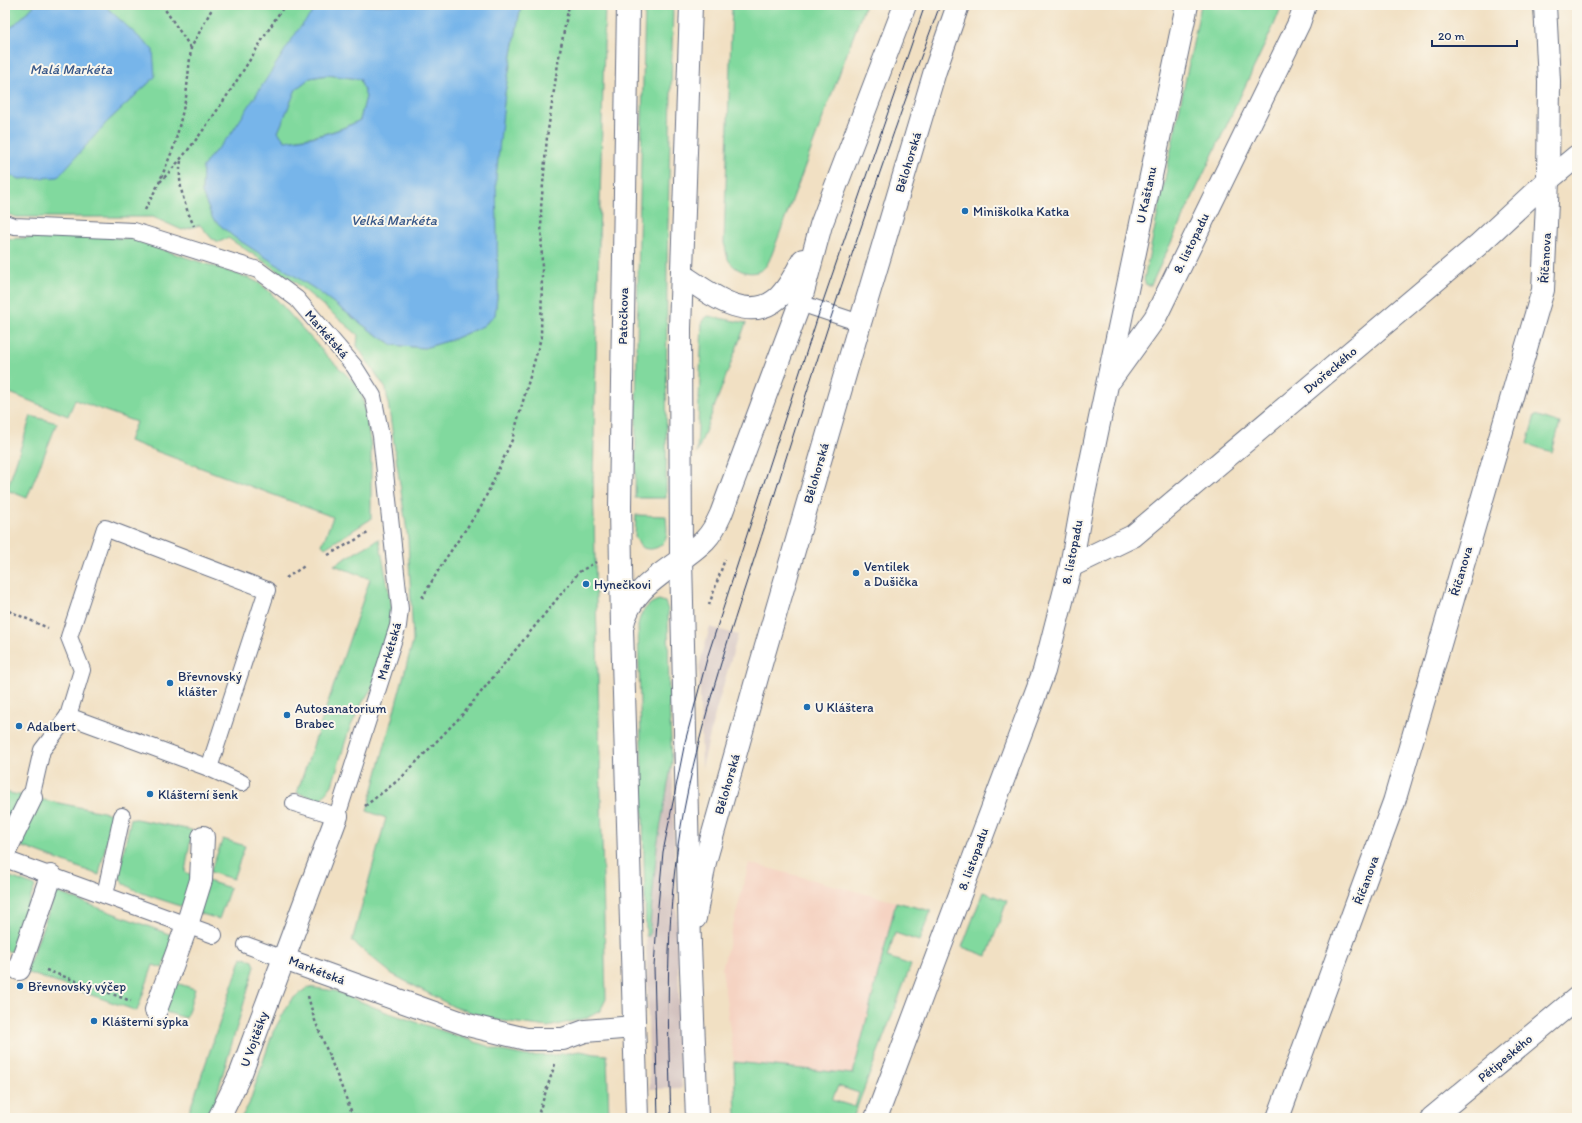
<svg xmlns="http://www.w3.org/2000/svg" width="1582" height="1123" viewBox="0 0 1582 1123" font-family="Itim,sans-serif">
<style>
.built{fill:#f5d3c2}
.industrial{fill:#d1c0bd}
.green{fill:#81d99e;stroke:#4e847e;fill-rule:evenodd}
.water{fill:#77b5ea;stroke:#4972a4;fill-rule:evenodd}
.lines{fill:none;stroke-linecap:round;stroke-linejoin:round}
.service-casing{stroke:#666d81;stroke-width:18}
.pedestrian-casing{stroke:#666d81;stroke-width:24}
.minor-casing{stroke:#666d81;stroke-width:24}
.tertiary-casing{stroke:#666d81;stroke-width:24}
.primary-casing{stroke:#666d81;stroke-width:24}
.path{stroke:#666d81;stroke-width:2.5;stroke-dasharray:3 3;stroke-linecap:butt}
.service{stroke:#fff;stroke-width:16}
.pedestrian{stroke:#fff;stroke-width:22}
.minor{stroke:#fff;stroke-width:22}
.tertiary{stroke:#fff;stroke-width:22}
.primary{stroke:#fff;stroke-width:22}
.tram{stroke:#1b2f5e;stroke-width:1}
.poi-dot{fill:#1f6fb2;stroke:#fbf7ec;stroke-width:1.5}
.labels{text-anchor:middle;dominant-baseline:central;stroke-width:4;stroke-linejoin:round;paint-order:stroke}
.street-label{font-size:13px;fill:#1b2f5e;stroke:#fbf7ec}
.poi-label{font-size:13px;fill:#1b2f5e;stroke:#fbf7ec;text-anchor:start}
.water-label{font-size:14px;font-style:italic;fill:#375788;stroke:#fbf7ec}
</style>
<rect width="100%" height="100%" fill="#fbf7ec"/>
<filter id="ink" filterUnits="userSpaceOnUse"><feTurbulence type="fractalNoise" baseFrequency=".025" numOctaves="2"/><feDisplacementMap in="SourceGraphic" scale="8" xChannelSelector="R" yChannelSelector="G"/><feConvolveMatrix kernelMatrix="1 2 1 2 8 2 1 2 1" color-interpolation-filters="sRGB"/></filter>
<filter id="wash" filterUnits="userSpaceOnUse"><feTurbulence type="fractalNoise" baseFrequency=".012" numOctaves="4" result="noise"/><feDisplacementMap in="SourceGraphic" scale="16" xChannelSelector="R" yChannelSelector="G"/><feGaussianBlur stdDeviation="0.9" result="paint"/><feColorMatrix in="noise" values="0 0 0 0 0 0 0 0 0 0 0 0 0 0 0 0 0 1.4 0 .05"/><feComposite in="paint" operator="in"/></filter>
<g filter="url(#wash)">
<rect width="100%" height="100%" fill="#f1e0c3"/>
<path class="built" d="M749 863 896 902 853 1074 734 1062 722 969Z"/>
<g class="industrial">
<path d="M710 627 738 635 715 714 702 768 699 666Z"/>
<path d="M672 762 682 1088 650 1089 646 936H648L657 846Z"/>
</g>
<g class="green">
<path d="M5 5H35L13 26 5 31Z"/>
<path d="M104 5H324L312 13 231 134 209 158 203 167 202 193 213 219 234 237 315 289 371 331 392 345 424 348 451 340 483 326 495 315 498 289 495 178 505 93 521 5H605L593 479 606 999 600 1011 587 1018 548 1027 496 1020 454 1007 392 974 352 941 386 818 367 811 413 641 408 539 386 389 357 346 358 335 295 282 228 238 219 242 212 239 200 225 182 230 153 217H16L5 213V174L20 179 107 122 155 77 121 22Z"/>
<path d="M645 5H673L667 266 666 498H635L638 276Z"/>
<path d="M732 5H865L772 254C770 258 768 265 764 268 753 278 734 271 728 259 726 254 726 248 724 243Z"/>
<path d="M1201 5H1282L1274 25 1151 285H1146L1144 280Z"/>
<path d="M327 75 360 79 366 97 360 120C336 133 312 137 285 141L278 132 296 89 310 78Z"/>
<path d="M84 235 130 239 249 278 259 283 269 291 327 356 361 389 371 446V519L325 548 322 545 333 517 129 441 136 422 75 400 68 416 5 391V239Z"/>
<path d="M708 316 746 323 697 453 702 321Z"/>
<path d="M1535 415 1560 423 1552 452 1527 444Z"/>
<path d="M31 416 57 423 27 498 7 490Z"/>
<path d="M636 515 666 516C666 522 668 531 666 538 662 549 648 552 640 546L635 536Z"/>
<path d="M379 539 391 604 389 634 373 686 361 705 349 730 332 785 321 800 297 793 370 579 334 565Z"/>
<path d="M659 600 665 602 668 610 669 699 672 762 657 846 649 936H646L638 626C639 614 647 603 659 600Z"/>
<path d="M5 792 23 796 5 831Z"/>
<path d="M39 799 113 814 99 875 21 846 20 839Z"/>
<path d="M131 818 192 830 185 872 192 875 184 905 180 906C167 901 133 892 124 883 120 880 120 876 119 872Z"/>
<path d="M223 839 245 846 233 879 210 872Z"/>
<path d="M5 875 35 886 11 952 5 950Z"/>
<path d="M208 881 230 888 219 919 195 912Z"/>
<path d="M56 892 174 936 163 968 153 965 137 1011 26 972Z"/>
<path d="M983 892 1007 901 987 956 962 947Z"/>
<path d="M896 902 931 911 919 941 895 933 887 957 911 965 853 1118H736L734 1062 853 1074ZM838 1086 859 1093 855 1107 832 1100Z"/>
<path d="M242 957 253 961 255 966 218 1090 215 1106 211 1118H187Z"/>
<path d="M173 982 195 989 186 1018 162 1011Z"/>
<path d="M308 987 335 991 386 1012 502 1051 527 1056 554 1055 580 1051 595 1054 607 1055 609 1118H241L249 1104 273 1032 291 1000Z"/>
</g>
<g class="water">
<path d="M35 5H104L153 50 155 77 107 122 58 177 20 179 5 174V31L13 26Z"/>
<path d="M324 5H521L505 93 496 178 498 289 495 315 483 326 451 340 424 348 393 345 371 331 315 289 234 237 213 219 202 193 203 167 209 158 231 134 298 30 312 13ZM327 75 360 79 366 97 360 120C337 133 312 138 285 141L278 132 296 89 310 78Z"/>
</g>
</g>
<g filter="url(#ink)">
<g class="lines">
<g class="service-casing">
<g id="service">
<path d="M5 223 14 226 134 231 258 270 297 299 354 366 373 396 381 436 400 609 398 626 337 816 294 803"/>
<path d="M800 303 860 323"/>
<path d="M68 716 82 670 69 637 105 528 267 590 209 768"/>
<path d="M31 798 42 750 68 716 209 768 242 783"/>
<path d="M5 859 214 935"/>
<path d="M105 895 122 816"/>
<path d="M246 945 284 959"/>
</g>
</g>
<g class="pedestrian-casing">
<g id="pedestrian">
<path d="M5 851 31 798"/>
<path d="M19 969 51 876"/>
<path d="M156 1010 187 925 201 880 203 837"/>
</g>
</g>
<g class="minor-casing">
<g id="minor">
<path d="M1111 379 1155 318 1299 23 1305 5"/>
<path d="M1071 566 1133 536 1478 245 1548 180 1577 156"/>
<path d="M284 959 468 1025 526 1039H563L585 1031 634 1027"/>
<path d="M219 1118 241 1073 337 816"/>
<path d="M876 1118 1044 671 1071 566 1083 499 1187 5"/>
<path d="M1278 1118 1394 802 1543 290 1548 180 1549 81 1545 5"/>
<path d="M1432 1118 1577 998"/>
</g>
</g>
<g class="tertiary-casing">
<g id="tertiary">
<path d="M682 275C708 292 747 325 778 298 789 288 796 273 803 260"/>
<path d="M622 628C630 583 676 569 705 540 712 533 717 523 721 514L800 303 821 225 905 5"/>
<path d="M695 918 705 862 758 674 860 323 935 71 958 5"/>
</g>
</g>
<g class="primary-casing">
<g id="primary">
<path d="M628 5 620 507 622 628 637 1118"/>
<path d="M691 5 680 329 681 559 690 945 697 1118"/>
</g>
</g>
<g class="path">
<path d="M162 5 191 48"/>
<path d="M181 161C177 183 184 205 194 226"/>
<path d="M160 182C207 133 240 75 276 18L285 5"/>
<path d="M145 210 159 183 175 144 186 97 191 48 214 5"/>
<path d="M328 555 368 533"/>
<path d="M286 578 306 565"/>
<path d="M422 598 444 561 481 507 512 440 541 338 542 272 541 208 547 137 559 57 569 5"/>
<path d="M709 605 725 559"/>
<path d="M5 606 9 611 48 628"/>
<path d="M365 806 401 778 464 713 579 572 596 562"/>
<path d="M46 970 131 1001"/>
<path d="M308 996 314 1018 354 1118"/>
<path d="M537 1118 555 1064"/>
</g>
<use href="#service" class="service"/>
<use href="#pedestrian" class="pedestrian"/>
<use href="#minor" class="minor"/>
<use href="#tertiary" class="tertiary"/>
<use href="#primary" class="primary"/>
<g class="tram">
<path d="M658 1118 654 967 658 907 663 852 685 742 708 655 820 310 925 5"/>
<path d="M671 1118C668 1028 665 942 677 852 693 737 733 626 768 516 821 344 877 174 940 5"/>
</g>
</g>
</g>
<g class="poi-dot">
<circle cx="965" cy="211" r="4"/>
<circle cx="856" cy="573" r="4"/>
<circle cx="586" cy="584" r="4"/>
<circle cx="170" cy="683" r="4"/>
<circle cx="807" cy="707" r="4"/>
<circle cx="287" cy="715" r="4"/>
<circle cx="19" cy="726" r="4"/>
<circle cx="150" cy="794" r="4"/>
<circle cx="20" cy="986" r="4"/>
<circle cx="94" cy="1021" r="4"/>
</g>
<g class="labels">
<g class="street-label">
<text transform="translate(908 162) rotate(-73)">Bělohorská</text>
<text transform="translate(1146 195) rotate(-78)">U Kaštanu</text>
<text transform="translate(1191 243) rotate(-64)">8. listopadu</text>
<text transform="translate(1545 258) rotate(-87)">Říčanova</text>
<text transform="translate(623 316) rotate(-89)">Patočkova</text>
<text transform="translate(327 334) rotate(49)">Markétská</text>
<text transform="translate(1330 370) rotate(-40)">Dvořeckého</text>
<text transform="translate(816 473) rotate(-74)">Bělohorská</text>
<text transform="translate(1072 552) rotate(-79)">8. listopadu</text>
<text transform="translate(1461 571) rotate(-74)">Říčanova</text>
<text transform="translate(389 651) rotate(-74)">Markétská</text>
<text transform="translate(727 784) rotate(-74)">Bělohorská</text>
<text transform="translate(973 859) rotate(-70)">8. listopadu</text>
<text transform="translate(1366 880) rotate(-70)">Říčanova</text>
<text transform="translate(317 970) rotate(21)">Markétská</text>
<text transform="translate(254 1039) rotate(-70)">U Vojtěšky</text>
<text transform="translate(1505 1058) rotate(-40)">Pětipeského</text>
</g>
<g class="poi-label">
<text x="973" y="211">Miniškolka Katka</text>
<text x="864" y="566">Ventilek<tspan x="864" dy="15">a Dušička</tspan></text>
<text x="594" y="584">Hynečkovi</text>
<text x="178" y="676">Břevnovský<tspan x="178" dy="15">klášter</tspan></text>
<text x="815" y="707">U Kláštera</text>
<text x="295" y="708">Autosanatorium<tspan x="295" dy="15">Brabec</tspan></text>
<text x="27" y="726">Adalbert</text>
<text x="158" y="794">Klášterní šenk</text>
<text x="28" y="986">Břevnovský výčep</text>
<text x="102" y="1021">Klášterní sýpka</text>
</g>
<g class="water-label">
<text x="71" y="69">Malá Markéta</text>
<text x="394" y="220">Velká Markéta</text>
</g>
</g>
<rect width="1582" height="1123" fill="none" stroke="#fbf7ec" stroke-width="20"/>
<path d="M1432 40v6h85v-6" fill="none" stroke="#1b2f5e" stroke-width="2"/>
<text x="1438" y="40" font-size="12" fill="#1b2f5e" stroke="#fbf7ec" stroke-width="3" paint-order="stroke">20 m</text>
</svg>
